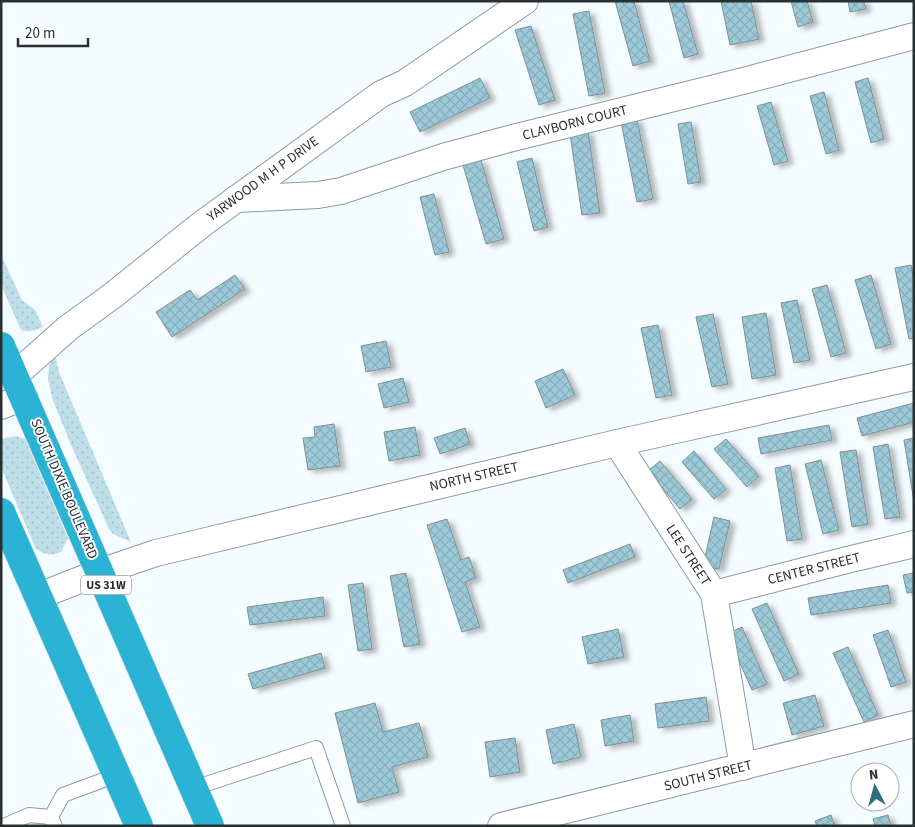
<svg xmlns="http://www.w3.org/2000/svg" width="915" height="827" viewBox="0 0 915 827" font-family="'Source Sans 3',sans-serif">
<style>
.grass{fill:url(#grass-dots)}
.building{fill:url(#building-cross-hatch);stroke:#7f9096;filter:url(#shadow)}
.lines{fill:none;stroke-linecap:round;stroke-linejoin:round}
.lane-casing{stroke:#8a9ba1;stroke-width:16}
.street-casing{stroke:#8a9ba1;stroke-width:28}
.highway-casing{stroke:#d4d6d6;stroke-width:29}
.lane{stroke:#fff;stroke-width:14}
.street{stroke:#fff;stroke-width:26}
.highway{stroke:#2ab3d5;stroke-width:28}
.labels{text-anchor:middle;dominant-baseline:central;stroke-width:4;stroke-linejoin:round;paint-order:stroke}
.shield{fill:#fff;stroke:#696e70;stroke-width:1}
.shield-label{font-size:12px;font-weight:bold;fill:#293032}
.street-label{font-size:14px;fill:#293032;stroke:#fff}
</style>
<defs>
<pattern id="grass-dots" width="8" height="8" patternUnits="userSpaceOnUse" patternTransform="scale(1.25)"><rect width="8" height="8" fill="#bedfea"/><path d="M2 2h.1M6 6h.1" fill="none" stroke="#a3c0c9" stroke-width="1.8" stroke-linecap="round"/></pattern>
<pattern id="building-cross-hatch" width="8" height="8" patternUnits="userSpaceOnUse" patternTransform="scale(1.25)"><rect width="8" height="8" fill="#9ccad9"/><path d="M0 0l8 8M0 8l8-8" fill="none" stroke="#86aebb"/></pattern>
<filter id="shadow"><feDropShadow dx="5.5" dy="3" stdDeviation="2.5" flood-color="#0004"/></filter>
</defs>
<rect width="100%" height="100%" fill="#f5fcff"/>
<g class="grass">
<path d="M1 255 22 300 35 310 43 327C36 330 29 333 21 330L1 285Z"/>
<path d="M55 355 59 372 131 542 113 534 109 529 71 445 52 398 48 379 49 365Z"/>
<path d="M16 436 25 439 68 538 61 552C52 556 45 555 36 549L1 467V439Z"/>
</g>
<g class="building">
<path d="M615 1H634L650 61 633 66Z"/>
<path d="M669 1H683L698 54 684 58Z"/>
<path d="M721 1H751L759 39 730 45Z"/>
<path d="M791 1H807L813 22 798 27Z"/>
<path d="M848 1H864L866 9 850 12Z"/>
<path d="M589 11 605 93 589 96 573 14Z"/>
<path d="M531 26 555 100 539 105 515 30Z"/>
<path d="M480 78 490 98 420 132 410 112Z"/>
<path d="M868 78 884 139 871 143 855 82Z"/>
<path d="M824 92 839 150 826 154 810 96Z"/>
<path d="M771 102 788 161 774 165 757 106Z"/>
<path d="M637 119 653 199 637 202 621 122Z"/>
<path d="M691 122 701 182 688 184 678 124Z"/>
<path d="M588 131 600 213 582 215 570 134Z"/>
<path d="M532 158 548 227 534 231 517 162Z"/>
<path d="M481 160 504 239 486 244 463 165Z"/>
<path d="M434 194 449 252 435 255 420 197Z"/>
<path d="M911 265 914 281V338L909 339 895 268Z"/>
<path d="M235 275 245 289 172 337 156 312 190 290 197 300Z"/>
<path d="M871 275 891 344 876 349 855 280Z"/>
<path d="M827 285 846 353 831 357 812 289Z"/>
<path d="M797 300 810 360 794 363 781 303Z"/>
<path d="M766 313 776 375 752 379 742 317Z"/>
<path d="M713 314 728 384 712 387 696 317Z"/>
<path d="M658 325 672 395 656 398 641 328Z"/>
<path d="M386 341 391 367 366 372 361 346Z"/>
<path d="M563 369 575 395 546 408 535 381Z"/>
<path d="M403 378 409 402 384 408 378 384Z"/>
<path d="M914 403V422L862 436 857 418Z"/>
<path d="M334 424 340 466 308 470 303 438 315 437 314 427Z"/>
<path d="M829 425 832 440 761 454 758 438Z"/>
<path d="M415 427 420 455 389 461 384 432Z"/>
<path d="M465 428 470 444 440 454 434 438Z"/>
<path d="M914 438V502L904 440Z"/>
<path d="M726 439 759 476 747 487 714 449Z"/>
<path d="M888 444 900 517 885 519 873 447Z"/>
<path d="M856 450 868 524 852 527 840 452Z"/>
<path d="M694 451 726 489 714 499 682 462Z"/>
<path d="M821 460 839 530 823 534 805 464Z"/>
<path d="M660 461 692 499 680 509 648 471Z"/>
<path d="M790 465 802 539 787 541 775 468Z"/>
<path d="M714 517 730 521 719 569 703 566Z"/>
<path d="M447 519 461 560 469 557 476 578 465 582 480 627 462 632 427 525Z"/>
<path d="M630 544 635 557 568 583 563 570Z"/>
<path d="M406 573 420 644 404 647 390 576Z"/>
<path d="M914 573V592L907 593 903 575Z"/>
<path d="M363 583 372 649 358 651 348 585Z"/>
<path d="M888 585 891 603 811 615 808 598Z"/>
<path d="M323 597 325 616 250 625 247 607Z"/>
<path d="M767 603 799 674 784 681 752 609Z"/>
<path d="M742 627 767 684 752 690 727 634Z"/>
<path d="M618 629 624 657 588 664 582 637Z"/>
<path d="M888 630 906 682 891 687 873 635Z"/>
<path d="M848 647 878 715 864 722 833 653Z"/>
<path d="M321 653 325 668 253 689 248 674Z"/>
<path d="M815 695 824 726 792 735 783 703Z"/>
<path d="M706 697 709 721 658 728 655 704Z"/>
<path d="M375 703 383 732 419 723 428 757 392 767 399 792 358 803 335 713Z"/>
<path d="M630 715 634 741 605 746 601 720Z"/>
<path d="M574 724 581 757 553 764 546 730Z"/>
<path d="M515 738 520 772 490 777 485 742Z"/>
<path d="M831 815 835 826H817L815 821Z"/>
<path d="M888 815 891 826H875L873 819Z"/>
</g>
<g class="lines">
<g class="lane-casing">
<g id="lane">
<path d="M194 788 316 748 343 826"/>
<path d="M4 826 29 815 51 817"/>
<path d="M55 826 51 817 63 795 117 775"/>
</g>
</g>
<g class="street-casing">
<g id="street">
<path d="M236 199 318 195 341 191 443 157 505 140 747 80 914 36"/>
<path d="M14 376 68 328 112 296 202 224 381 94 405 83 525 1"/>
<path d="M1 406 24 397"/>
<path d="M617 443 714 594 743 767"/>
<path d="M714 594 847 560 914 544"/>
<path d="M39 596 100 572 156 553 617 443 914 377"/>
<path d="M501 826 914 724"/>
</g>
</g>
<g class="highway-casing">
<g id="highway">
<path d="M1 346 210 826"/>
<path d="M1 512 139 826"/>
</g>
</g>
<use href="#lane" class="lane"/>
<use href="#street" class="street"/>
<use href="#highway" class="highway"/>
</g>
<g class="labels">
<rect class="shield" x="81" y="575.5" width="50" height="19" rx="4"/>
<g class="shield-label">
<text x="106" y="585">US 31W</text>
</g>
<g class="street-label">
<text transform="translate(575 123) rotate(-14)">CLAYBORN COURT</text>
<text transform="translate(263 179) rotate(-36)">YARWOOD M H P DRIVE</text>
<text transform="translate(474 477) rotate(-13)">NORTH STREET</text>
<text transform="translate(64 489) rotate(67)">SOUTH DIXIE BOULEVARD</text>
<text transform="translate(688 555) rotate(57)">LEE STREET</text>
<text transform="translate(814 569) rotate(-14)">CENTER STREET</text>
<text transform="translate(708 776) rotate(-14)">SOUTH STREET</text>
</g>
</g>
<rect width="915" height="827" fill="none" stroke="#293032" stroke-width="5"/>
<g transform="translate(875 787) rotate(354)"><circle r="24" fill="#ffffff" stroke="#a9acad"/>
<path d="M0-4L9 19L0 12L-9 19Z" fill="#2d6f81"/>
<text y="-8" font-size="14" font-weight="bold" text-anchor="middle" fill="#293032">N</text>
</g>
<path d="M18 38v8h70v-8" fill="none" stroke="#293032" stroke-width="2.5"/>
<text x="25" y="38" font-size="15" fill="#293032" stroke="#ffffff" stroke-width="4" paint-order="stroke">20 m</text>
</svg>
